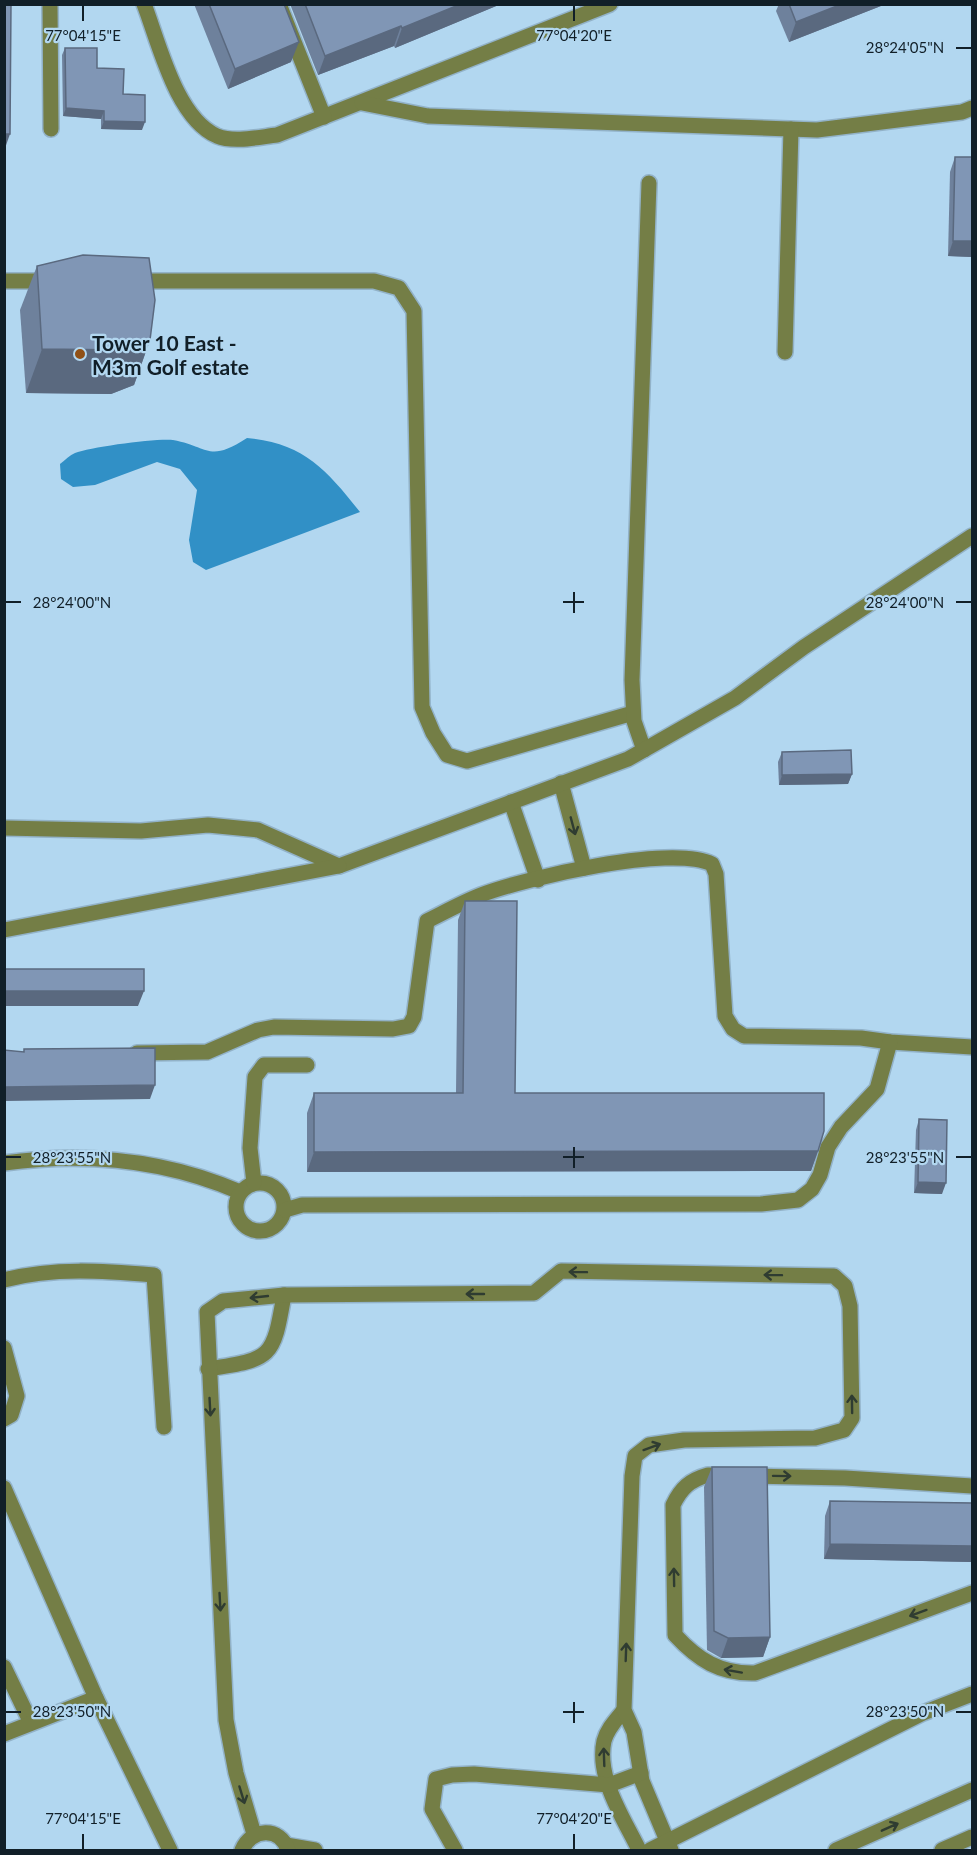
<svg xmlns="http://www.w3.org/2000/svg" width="977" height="1855" viewBox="0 0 977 1855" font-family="Lato,sans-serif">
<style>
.water{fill:#3190c6}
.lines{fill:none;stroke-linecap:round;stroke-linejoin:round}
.minor-casing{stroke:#92b2c8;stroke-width:18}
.minor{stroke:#747e46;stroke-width:15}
.wall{fill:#6e819c}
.shaded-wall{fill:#5a697f}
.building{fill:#8096b5;stroke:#5a697f;stroke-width:1.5}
.oneway{stroke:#2f3c31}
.ticks{fill:none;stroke:#111f28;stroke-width:2}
.poi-dot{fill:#905117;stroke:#b2d7f0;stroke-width:2}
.labels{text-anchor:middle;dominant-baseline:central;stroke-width:4.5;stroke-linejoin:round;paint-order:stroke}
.poi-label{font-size:21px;font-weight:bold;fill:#111f28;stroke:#b2d7f0;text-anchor:start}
.ticks-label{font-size:15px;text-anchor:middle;fill:#111f28;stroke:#b2d7f0;stroke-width:4.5;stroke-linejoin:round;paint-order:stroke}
</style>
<rect width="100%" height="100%" fill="#b2d7f0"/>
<path class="water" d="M247 438C303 443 326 469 360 512L206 570 193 562 189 540 197 490 180 469 157 462 95 485 73 487 61 479 60 464C65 460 70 455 75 453 90 447 157 438 173 440 210 447 208 463 247 438Z"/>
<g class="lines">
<g class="minor-casing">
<g id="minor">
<path d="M50 4 51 129"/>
<path d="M144 4C159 43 176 118 217 136 234 143 259 137 277 135L610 4"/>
<path d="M279 4 324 117"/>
<path d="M362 103 428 116 817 130 962 112 972 108"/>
<path d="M4 281H51"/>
<path d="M132 281H374L399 288 414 311 422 707 433 733 447 755 467 761 633 713"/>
<path d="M785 352 791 129"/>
<path d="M644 750 634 721 632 680 649 183"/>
<path d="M561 783 584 868"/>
<path d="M511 802 538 880"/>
<path d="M4 828 141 831 208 825 258 830 339 866 628 759 735 698 804 647 972 536"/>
<path d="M4 930 339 866"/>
<path d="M137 1053 207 1052 258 1030 274 1027 393 1029 409 1026 414 1017 427 921C445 912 463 902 481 895 525 878 671 844 712 864L716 874 725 1016 733 1029 744 1036 861 1038 890 1042 972 1047"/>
<path d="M4 1163C85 1152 166 1160 240 1192"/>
<circle cx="260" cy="1207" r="24"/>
<path d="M254 1183 250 1148 255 1077 264 1065H307"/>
<path d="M285 1210 302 1205 761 1204 798 1200 812 1189 820 1175 828 1147 841 1127 877 1089 890 1042"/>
<path d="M4 1280C54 1267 104 1271 154 1275L164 1427"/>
<path d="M4 1348 17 1396 11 1415 4 1419"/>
<path d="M208 1369C272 1359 273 1359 284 1295"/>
<path d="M972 1486 845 1478 708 1475C690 1480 681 1488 673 1505L675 1635C698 1660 720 1674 755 1673L972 1593"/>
<path d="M4 1488 96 1698 170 1850"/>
<path d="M4 1667 31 1723"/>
<path d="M624 1710C616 1720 607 1729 604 1741 596 1778 624 1819 639 1850"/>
<path d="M4 1734 96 1698"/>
<path d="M254 1834 236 1773 226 1720 207 1312 223 1301 284 1295 534 1293 561 1271 834 1276 845 1286 850 1306 852 1418 844 1430 815 1438 684 1440 649 1445 635 1456 632 1476 624 1710 634 1732 642 1781 671 1850"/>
<path d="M286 1845 315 1850"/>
<path d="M242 1850C251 1828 280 1826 288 1850"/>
<path d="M455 1850 432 1809 436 1779 452 1775 474 1774 609 1785 641 1773"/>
<path d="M650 1850 923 1713 972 1694"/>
<path d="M836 1850 972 1790"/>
<path d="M942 1850 972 1837"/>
</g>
</g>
<use href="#minor" class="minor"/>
</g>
<g class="wall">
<path d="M194 4H284L291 62 228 89Z"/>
<path d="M290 4H501L395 48 394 46 318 75Z"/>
<path d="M779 4H886L789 42 776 11Z"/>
<path d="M65 48 97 68 123 94 142 130 101 129V119L63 116 62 55Z"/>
<path d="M955 157H972V257L948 256 950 172Z"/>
<path d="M37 266 150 340 134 385 111 394 26 393 20 310Z"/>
<path d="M782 752 852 774 848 784 779 785 778 762Z"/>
<path d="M465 901 515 1093 818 1151 811 1171 307 1172V1113L314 1093H456L458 920Z"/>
<path d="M919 1119 942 1194 914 1193 916 1130Z"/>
<path d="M712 1467 770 1637 763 1657 721 1658 707 1650 704 1487Z"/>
<path d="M830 1501 972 1503V1562L824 1559 825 1516Z"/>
</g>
<g class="shaded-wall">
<path d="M461 4H501L395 48 402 28Z"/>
<path d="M842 4H886L789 42 796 22Z"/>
<path d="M401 26 394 46 318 75 325 56Z"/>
<path d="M299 42 291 62 228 89 235 69Z"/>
<path d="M66 108 104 111 101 119 63 116Z"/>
<path d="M104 121 145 122 142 130 101 129Z"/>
<path d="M4 134H10L4 151Z"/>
<path d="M953 241H972V257L948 256Z"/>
<path d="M150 340 134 385 111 394 26 393 42 349Z"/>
<path d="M852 774 848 784 779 785 782 775Z"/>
<path d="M4 991H144L138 1006H4Z"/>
<path d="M155 1085 150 1099 4 1101V1087Z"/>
<path d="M818 1151 811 1171 307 1172 314 1152Z"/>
<path d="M918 1182 946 1183 942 1194 914 1193Z"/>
<path d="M830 1544 972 1546V1562L824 1559Z"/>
<path d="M770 1637 763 1657 721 1658 728 1638Z"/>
</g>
<g class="building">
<path d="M4 4H11L10 134H4Z"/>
<path d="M209 4H284L299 42 235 69Z"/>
<path d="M305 4H461L402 28 401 26 325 56Z"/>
<path d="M789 4H842L796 22Z"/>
<path d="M65 48H97V68L124 69 123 94 145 95V122L104 121V111L66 108Z"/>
<path d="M955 157H972V241H953Z"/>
<path d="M83 255 149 258 155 300 150 340 127 350 42 349 37 266Z"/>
<path d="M851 750 852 774 782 775V752Z"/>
<path d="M465 901H517L515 1093H824V1131L818 1151 314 1152V1093H463Z"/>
<rect x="4" y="969" width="140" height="22"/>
<path d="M155 1048V1085L4 1087V1050L24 1052V1049Z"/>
<path d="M919 1119 947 1120 946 1183 918 1182Z"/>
<path d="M712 1467H767L770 1637 728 1638 714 1631Z"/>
<path d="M830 1501 972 1503V1546L830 1544Z"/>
</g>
<defs><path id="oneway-shaft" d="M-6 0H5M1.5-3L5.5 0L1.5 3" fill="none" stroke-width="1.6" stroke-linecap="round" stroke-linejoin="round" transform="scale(1.5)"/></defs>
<g class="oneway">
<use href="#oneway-shaft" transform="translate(573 826) rotate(75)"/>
<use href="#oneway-shaft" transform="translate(578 1272) rotate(-179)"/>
<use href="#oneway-shaft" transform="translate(773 1275) rotate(-179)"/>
<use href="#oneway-shaft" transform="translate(475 1294) rotate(180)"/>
<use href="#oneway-shaft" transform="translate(259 1297) rotate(174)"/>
<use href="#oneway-shaft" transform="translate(852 1404) rotate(-91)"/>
<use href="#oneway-shaft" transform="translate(210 1407) rotate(87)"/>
<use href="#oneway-shaft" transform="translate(652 1447) rotate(-20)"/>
<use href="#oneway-shaft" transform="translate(782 1476) rotate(1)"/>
<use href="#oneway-shaft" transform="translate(674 1577) rotate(-91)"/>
<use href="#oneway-shaft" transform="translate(220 1602) rotate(87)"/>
<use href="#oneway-shaft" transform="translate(918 1613) rotate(160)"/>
<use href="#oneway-shaft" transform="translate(626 1652) rotate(-88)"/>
<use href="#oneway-shaft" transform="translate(733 1671) rotate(-170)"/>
<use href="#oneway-shaft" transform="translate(604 1757) rotate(-92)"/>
<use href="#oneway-shaft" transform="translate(242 1795) rotate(73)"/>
<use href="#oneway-shaft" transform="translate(890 1827) rotate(-24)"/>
</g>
<path class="ticks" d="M83 6V21M574 6V21M956 48H971M574 592V613M6 602H21M563 602H584M956 602H971M574 1147V1168M6 1157H21M563 1157H584M956 1157H971M574 1702V1723M6 1712H21M563 1712H584M956 1712H971M83 1834V1849M574 1834V1849"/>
<circle class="poi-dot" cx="80" cy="354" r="6"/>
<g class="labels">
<g class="poi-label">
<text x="92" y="342">Tower 10 East -<tspan x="92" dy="24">M3m Golf estate</tspan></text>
</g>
</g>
<g class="ticks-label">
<text x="83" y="41">77°04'15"E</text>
<text x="574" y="41">77°04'20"E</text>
<text x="905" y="53">28°24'05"N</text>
<text x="72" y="608">28°24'00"N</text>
<text x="905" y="608">28°24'00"N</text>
<text x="72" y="1163">28°23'55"N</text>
<text x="905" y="1163">28°23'55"N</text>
<text x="72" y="1717">28°23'50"N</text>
<text x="905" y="1717">28°23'50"N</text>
<text x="83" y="1824">77°04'15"E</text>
<text x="574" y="1824">77°04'20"E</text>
</g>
<rect width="977" height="1855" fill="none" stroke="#111f28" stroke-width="12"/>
</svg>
